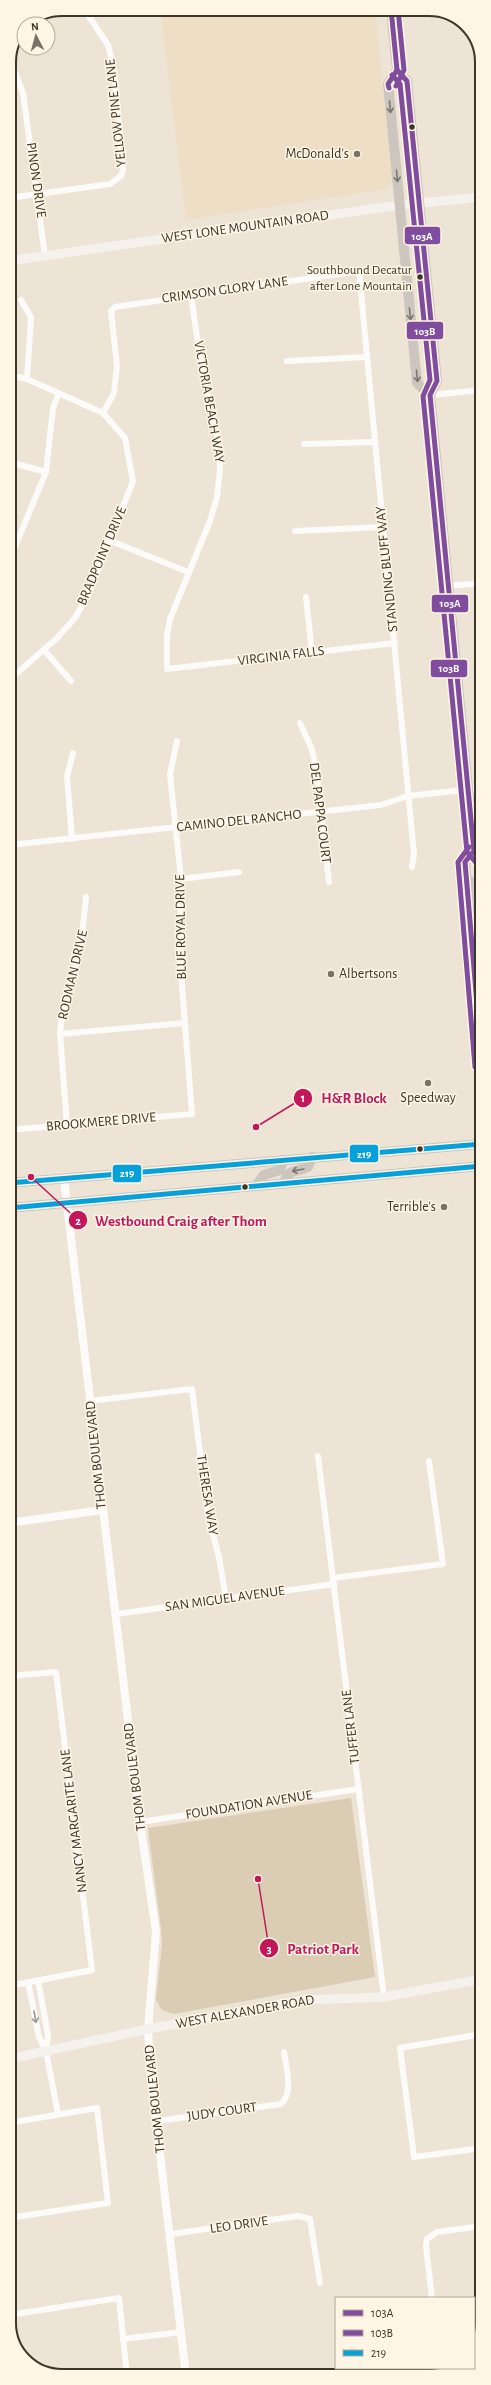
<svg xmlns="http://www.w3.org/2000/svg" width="491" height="2385" viewBox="0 0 491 2385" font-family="'Alegreya Sans',sans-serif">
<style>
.built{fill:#eedec6}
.green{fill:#dbccb4}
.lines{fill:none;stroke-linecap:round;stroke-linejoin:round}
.minor{stroke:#fcfbf9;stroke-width:6}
.tertiary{stroke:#fcfbf9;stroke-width:8}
.secondary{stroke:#f5f2ee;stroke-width:9}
.primary{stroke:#ccc6bf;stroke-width:10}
.bus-1-casing{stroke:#fff5e5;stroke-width:8}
.bus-2-casing{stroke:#fff5e5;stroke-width:8}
.bus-3-casing{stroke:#fff5e5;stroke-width:8}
.bus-1{stroke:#804c9e;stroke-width:5}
.bus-2{stroke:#804c9e;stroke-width:5}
.bus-3{stroke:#06a1db;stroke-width:5}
.oneway{stroke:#7c766d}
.oneway2{stroke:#9c9892}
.bus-dot{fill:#3b352a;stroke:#fff5e5;stroke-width:1.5}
.poi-dot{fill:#797266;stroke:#fff5e5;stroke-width:1.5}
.labels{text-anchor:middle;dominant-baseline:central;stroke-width:3;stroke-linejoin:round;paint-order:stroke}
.bus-label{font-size:13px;fill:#3b352a;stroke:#fff5e5;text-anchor:end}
.street-label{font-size:14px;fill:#3b352a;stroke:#fff5e5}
.poi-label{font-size:14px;fill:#3b352a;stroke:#fff5e5;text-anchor:end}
.rim{fill:none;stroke:#3b352a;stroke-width:2}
.leader{fill:none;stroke:#c2185b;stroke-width:1.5}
.callout-dot{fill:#c2185b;stroke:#fff5e5;stroke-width:1.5}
.mark-label{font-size:12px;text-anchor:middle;font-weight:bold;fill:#fff}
.callout-label{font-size:15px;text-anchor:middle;font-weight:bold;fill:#c2185b;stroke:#fff5e5;stroke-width:3;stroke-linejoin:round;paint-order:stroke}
.line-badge{stroke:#fff5e5;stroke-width:1.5}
.badge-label{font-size:11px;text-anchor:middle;font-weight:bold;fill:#fff}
</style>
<rect width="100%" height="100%" fill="#ede4d6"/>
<path class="built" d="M160 9H375L392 178 388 189 186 220Z"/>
<path class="green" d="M351 1798 375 1977 174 2014 162 2010 156 2000 162 1944 161 1929 148 1828Z"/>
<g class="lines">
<g class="minor">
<path d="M10 59 23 93 45 256"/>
<path d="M9 198 110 184 121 176 123 170 114 69 108 45 84 9"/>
<path d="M191 295 201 365 219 445 220 470 217 497 210 521 170 619 167 635V669L395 643"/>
<path d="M21 300 31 317 27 379"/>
<path d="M287 361 367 357"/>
<path d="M9 375 27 379 103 413 125 438 133 481 89 593 75 618 56 639 9 680"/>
<path d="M430 395 482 390"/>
<path d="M103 413 114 393 117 366 111 311 115 307 359 271 414 854 412 867"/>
<path d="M304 444 375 442"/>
<path d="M9 462 46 472"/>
<path d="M295 531 383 527"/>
<path d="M111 541 188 572"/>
<path d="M9 561 46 472 53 408 59 393"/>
<path d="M447 586 482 583"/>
<path d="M306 597 312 653"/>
<path d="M44 650 71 681"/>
<path d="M300 723 311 747 316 766 329 882"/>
<path d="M72 839 67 777 73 753"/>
<path d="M9 845 381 805 408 796 482 788"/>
<path d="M181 879 239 872"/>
<path d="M60 1034 184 1023"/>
<path d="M67 1125 60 1034 62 1013 81 946 86 897"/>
<path d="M9 1130 192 1114 180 960 181 879 170 774 177 741"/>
<path d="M90 1401 192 1389 208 1516 219 1557 226 1599"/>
<path d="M318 1456 384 1997"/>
<path d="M333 1578 443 1564 429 1461"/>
<path d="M116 1614 334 1584"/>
<path d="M9 1676 56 1672 92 1970 9 1986"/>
<path d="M140 1822 358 1789"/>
<path d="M38 1980 48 2035 46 2051"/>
<path d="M28 1982 39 2037 46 2051 58 2114"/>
<path d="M482 2034 400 2048 414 2157 482 2148"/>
<path d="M157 2121 281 2104C294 2093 286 2067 284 2052"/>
<path d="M9 2123 97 2108 108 2203 9 2218"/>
<path d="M171 2234 298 2216 310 2219 320 2283"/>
<path d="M432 2298 426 2246 427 2239 437 2232 482 2226"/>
<path d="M9 2315 119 2298 127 2376"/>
<path d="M123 2339 182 2332"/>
</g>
<g class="tertiary">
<path d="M64 1179 140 1822 156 1932 148 2029 150 2068 186 2376"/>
<path d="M9 1523 102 1510"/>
</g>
<g class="secondary">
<path d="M9 261 400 205 482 197"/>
<path d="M9 2059 148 2029 305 2000 384 1997 482 1979"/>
</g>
<g class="primary">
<path d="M391 9 397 70 388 84 417 383 430 395"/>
<path d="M397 70 407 81 437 381 430 395 474 851 482 859"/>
<path d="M474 851 465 862 482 1066"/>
<path d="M466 878 475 885 478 904 482 910"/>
<path d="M468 900 478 914 482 934"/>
<path d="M9 1183 482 1144"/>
<path d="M284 1183C288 1168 296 1173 308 1167L312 1157"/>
<path d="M256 1186 264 1175 280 1170 283 1160"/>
<path d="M9 1208 482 1166"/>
</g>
<g class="bus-1-casing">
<g id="bus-1">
<path d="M397 70 407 81 437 381 430 395 474 851 482 859"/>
<path d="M389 88 388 84 397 70 391 9"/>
<path d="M474 851 465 862 482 1063"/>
</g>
</g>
<g class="bus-2-casing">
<g id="bus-2">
<path d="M392 75 400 84 430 380 423 396 467 852 477 864"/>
<path d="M396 86 404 70 398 9"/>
<path d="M469 847 458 862 475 1067"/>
</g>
</g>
<g class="bus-3-casing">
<g id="bus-3">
<path d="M9 1183 482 1144"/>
<path d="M9 1208 482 1166"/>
</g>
</g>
<use href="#bus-1" class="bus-1"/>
<use href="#bus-2" class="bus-2"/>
<use href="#bus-3" class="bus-3"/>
</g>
<defs><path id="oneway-shaft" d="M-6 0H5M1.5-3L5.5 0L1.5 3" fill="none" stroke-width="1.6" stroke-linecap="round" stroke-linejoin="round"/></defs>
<g class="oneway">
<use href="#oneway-shaft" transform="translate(390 107) rotate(85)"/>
<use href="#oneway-shaft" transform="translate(397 176) rotate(85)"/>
<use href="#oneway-shaft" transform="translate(410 314) rotate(84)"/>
<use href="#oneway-shaft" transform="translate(417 376) rotate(84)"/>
<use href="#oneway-shaft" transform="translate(298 1170) rotate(170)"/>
</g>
<use class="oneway2" href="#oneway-shaft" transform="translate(35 2017) rotate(80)"/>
<g class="bus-dot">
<circle cx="412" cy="127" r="3.5"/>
<circle cx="420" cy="277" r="3.5"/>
<circle cx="420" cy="1149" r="3.5"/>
<circle cx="245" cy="1187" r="3.5"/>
</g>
<g class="poi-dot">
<circle cx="357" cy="154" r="4"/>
<circle cx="331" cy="974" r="4"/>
<circle cx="428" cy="1083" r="4"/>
<circle cx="444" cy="1207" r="4"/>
</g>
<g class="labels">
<g class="bus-label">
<text x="412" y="270">Southbound Decatur<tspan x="412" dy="16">after Lone Mountain</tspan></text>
</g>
<g class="street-label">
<text transform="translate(116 113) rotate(-96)">YELLOW PINE LANE</text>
<text transform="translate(36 180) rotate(82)">PINON DRIVE</text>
<text transform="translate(245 227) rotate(-8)">WEST LONE MOUNTAIN ROAD</text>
<text transform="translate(225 290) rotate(-8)">CRIMSON GLORY LANE</text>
<text transform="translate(209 402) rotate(80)">VICTORIA BEACH WAY</text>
<text transform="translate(102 556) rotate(-67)">BRADPOINT DRIVE</text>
<text transform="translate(387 569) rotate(-96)">STANDING BLUFF WAY</text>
<text transform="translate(281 656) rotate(-7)">VIRGINIA FALLS</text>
<text transform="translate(320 813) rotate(83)">DEL PAPPA COURT</text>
<text transform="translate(239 821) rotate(-6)">CAMINO DEL RANCHO</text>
<text transform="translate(181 927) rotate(-91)">BLUE ROYAL DRIVE</text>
<text transform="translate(73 975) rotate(-77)">RODMAN DRIVE</text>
<text transform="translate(101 1122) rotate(-5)">BROOKMERE DRIVE</text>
<text transform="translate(96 1455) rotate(-96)">THOM BOULEVARD</text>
<text transform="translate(207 1495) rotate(81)">THERESA WAY</text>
<text transform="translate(225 1599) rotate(-8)">SAN MIGUEL AVENUE</text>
<text transform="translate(351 1727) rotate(-97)">TUFFER LANE</text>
<text transform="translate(135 1777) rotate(-97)">THOM BOULEVARD</text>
<text transform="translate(249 1805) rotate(-9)">FOUNDATION AVENUE</text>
<text transform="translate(74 1821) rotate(-97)">NANCY MARGARITE LANE</text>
<text transform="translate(245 2012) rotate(-10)">WEST ALEXANDER ROAD</text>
<text transform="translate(155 2099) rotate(-96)">THOM BOULEVARD</text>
<text transform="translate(222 2112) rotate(-8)">JUDY COURT</text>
<text transform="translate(239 2225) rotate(-8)">LEO DRIVE</text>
</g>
<g class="poi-label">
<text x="349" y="154">McDonald's</text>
<text x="339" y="974" text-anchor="start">Albertsons</text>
<text x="428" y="1098" text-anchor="middle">Speedway</text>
<text x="436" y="1207">Terrible's</text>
</g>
</g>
<path d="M0 0H491V2385H0ZM62 16H429A46 46 0 0 1 475 62V2323A46 46 0 0 1 429 2369H62A46 46 0 0 1 16 2323V62A46 46 0 0 1 62 16Z" fill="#fff5e5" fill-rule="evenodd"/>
<path class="rim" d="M62 16H429A46 46 0 0 1 475 62V2323A46 46 0 0 1 429 2369H62A46 46 0 0 1 16 2323V62A46 46 0 0 1 62 16Z"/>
<path class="leader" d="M256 1127L303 1098M31 1177L78 1220M258 1879L269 1948"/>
<g class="callout-dot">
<circle cx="256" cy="1127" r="4"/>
<circle cx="31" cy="1177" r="4"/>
<circle cx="258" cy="1879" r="4"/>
<circle cx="303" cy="1098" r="10"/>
<circle cx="78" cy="1220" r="10"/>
<circle cx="269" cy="1948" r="10"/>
</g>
<g class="mark-label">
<text x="303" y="1102">1</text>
<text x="78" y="1225">2</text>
<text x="269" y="1953">3</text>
</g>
<g class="callout-label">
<text x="354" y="1103">H&amp;R Block</text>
<text x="181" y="1226">Westbound Craig after Thom</text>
<text x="323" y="1954">Patriot Park</text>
</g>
<g class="line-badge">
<rect x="404" y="226" width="37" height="19" rx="4" fill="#804c9e"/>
<rect x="406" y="321" width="38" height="19" rx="4" fill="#804c9e"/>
<rect x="431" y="594" width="38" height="19" rx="4" fill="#804c9e"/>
<rect x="430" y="659" width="38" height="19" rx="4" fill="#804c9e"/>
<rect x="349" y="1144" width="30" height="19" rx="4" fill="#06a1db"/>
<rect x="112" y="1164" width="30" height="19" rx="4" fill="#06a1db"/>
</g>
<g class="badge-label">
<text x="422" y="240">103A</text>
<text x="425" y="335">103B</text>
<text x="450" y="607">103A</text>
<text x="449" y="672">103B</text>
<text x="364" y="1158">219</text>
<text x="127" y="1177">219</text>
</g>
<rect x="335" y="2297" width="140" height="72" fill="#fff5e5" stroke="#b1a89a"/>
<rect x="343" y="2310" width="20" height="6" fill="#804c9e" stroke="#b1a89a"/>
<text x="371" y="2317" font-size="12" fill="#3b352a">103A</text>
<rect x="343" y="2330" width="20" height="6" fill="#804c9e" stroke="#b1a89a"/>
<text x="371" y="2337" font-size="12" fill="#3b352a">103B</text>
<rect x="343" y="2350" width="20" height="6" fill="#06a1db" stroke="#b1a89a"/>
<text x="371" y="2357" font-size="12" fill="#3b352a">219</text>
<g transform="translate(36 36) rotate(354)"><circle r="19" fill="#fff5e5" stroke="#b1a89a"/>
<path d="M0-3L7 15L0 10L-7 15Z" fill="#797266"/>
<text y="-6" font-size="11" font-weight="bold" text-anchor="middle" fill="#3b352a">N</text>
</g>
</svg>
